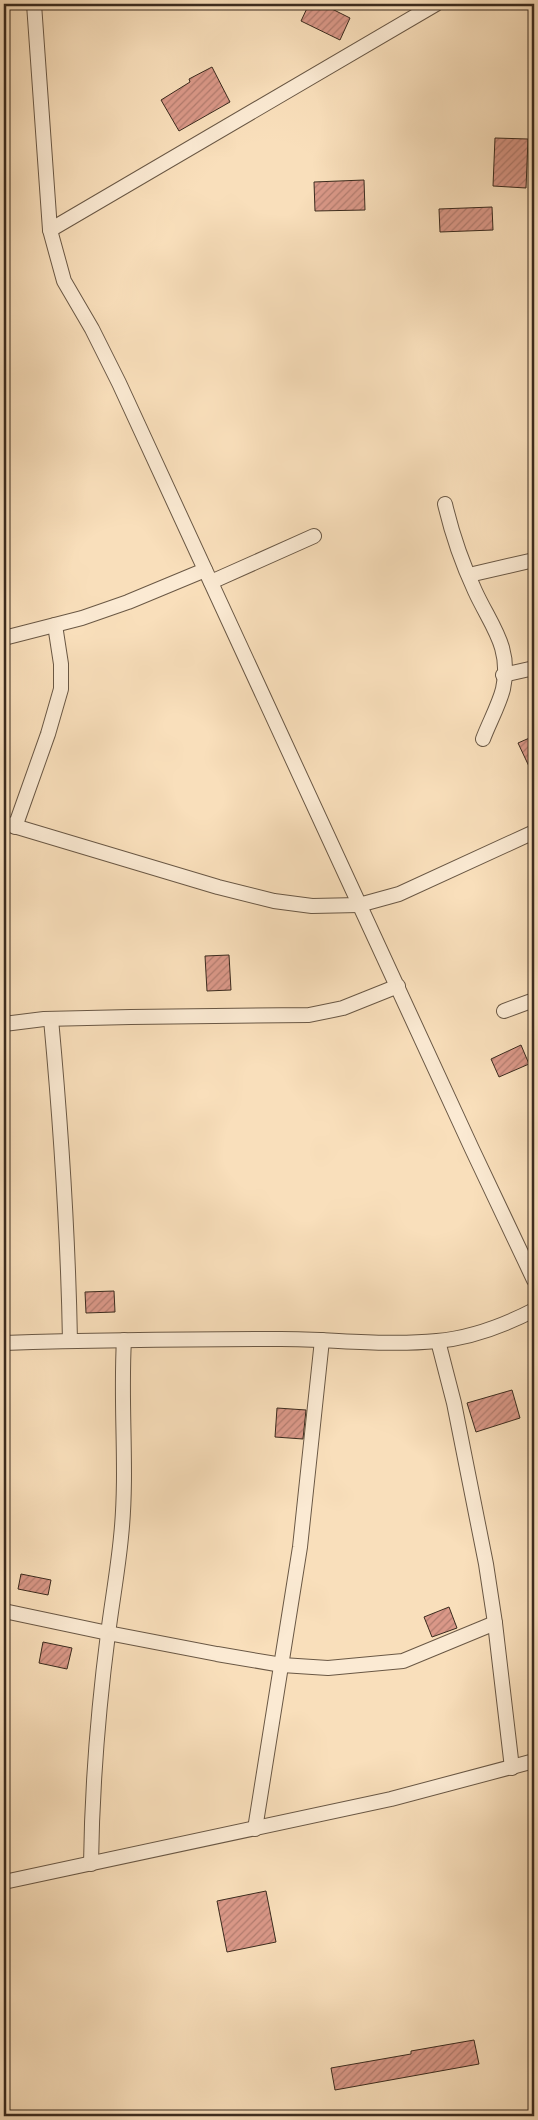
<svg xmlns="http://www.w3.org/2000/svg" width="538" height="2120" viewBox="0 0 538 2120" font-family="'IM FELL French Canon',serif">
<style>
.building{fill:url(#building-hatch);stroke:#3b2b1e}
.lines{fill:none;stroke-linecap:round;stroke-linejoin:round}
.street-casing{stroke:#6a5845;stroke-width:16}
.street{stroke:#fbead3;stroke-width:14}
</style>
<defs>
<pattern id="building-hatch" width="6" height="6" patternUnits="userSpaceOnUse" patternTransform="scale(1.25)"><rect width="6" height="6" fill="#da9888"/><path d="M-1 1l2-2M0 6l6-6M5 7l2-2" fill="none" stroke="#b27c6f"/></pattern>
</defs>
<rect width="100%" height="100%" fill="#f9dfbb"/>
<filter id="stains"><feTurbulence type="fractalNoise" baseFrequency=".004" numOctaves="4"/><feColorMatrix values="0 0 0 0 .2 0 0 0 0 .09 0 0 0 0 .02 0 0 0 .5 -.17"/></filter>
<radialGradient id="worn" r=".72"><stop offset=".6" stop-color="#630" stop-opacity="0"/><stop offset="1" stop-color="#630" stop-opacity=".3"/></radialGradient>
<g class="building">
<path d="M309 4H322L350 18 340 40 301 21Z"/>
<path d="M212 67 230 102 179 131 161 100 190 82 189 79Z"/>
<path d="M495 138 528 139 526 188 493 186Z"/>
<path d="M364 180 365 210 315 211 314 182Z"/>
<path d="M492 207 493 230 440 232 439 209Z"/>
<path d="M534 736V777L518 743Z"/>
<path d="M229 955 231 990 207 991 205 956Z"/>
<path d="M521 1045 529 1064 499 1077 491 1059Z"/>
<path d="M114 1291 115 1312 86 1313 85 1292Z"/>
<path d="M512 1390 520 1418 476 1432 467 1403Z"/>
<path d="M277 1408 306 1410 303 1439 275 1437Z"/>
<path d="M21 1574 51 1580 48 1595 18 1589Z"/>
<path d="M449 1607 457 1628 432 1637 424 1617Z"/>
<path d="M43 1642 72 1648 67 1669 39 1663Z"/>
<path d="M266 1891 276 1942 227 1952 217 1901Z"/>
<path d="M474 2040 479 2064 335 2090 331 2068 411 2054V2051Z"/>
</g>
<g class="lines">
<g class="street-casing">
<g id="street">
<path d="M34 4 50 230 64 281 92 329 119 383 472 1149 534 1280"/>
<path d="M50 230 436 4"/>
<path d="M445 504C452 534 462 563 475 591 491 626 512 647 503 689 499 705 489 723 483 739"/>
<path d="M469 575 534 560"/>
<path d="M211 582 314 536"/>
<path d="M4 638 82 618 128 602 205 570"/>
<path d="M503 675 534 668"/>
<path d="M4 823 218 887 274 901 312 906 359 905 399 894 534 832"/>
<path d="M15 827 48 734 61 689V664L55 625"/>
<path d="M504 1011 534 1000"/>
<path d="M51 1019C61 1127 68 1233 70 1341"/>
<path d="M4 1024 44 1019 131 1017 309 1015 343 1008 398 986"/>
<path d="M438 1341 454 1403 486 1564 495 1623 512 1768"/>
<path d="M4 1343C96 1340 189 1339 281 1339 333 1339 385 1346 437 1341 470 1338 505 1325 534 1310"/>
<path d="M4 1611 108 1633 217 1654 282 1665 328 1668 403 1661 495 1623"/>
<path d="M255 1829 300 1547 322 1340"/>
<path d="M91 1864C92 1787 98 1711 108 1634 112 1602 118 1569 121 1537 128 1471 120 1406 124 1340"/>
<path d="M4 1882 391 1799 534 1761"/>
</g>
</g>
<use href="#street" class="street"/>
</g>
<rect width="538" height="2120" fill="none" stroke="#f9dfbb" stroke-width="20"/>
<rect x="5" y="5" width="528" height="2110" fill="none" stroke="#3b2b1e" stroke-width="2.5"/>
<rect x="10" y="10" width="518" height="2100" fill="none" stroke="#3b2b1e"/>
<rect width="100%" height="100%" filter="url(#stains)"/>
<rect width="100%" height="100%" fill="url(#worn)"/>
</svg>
